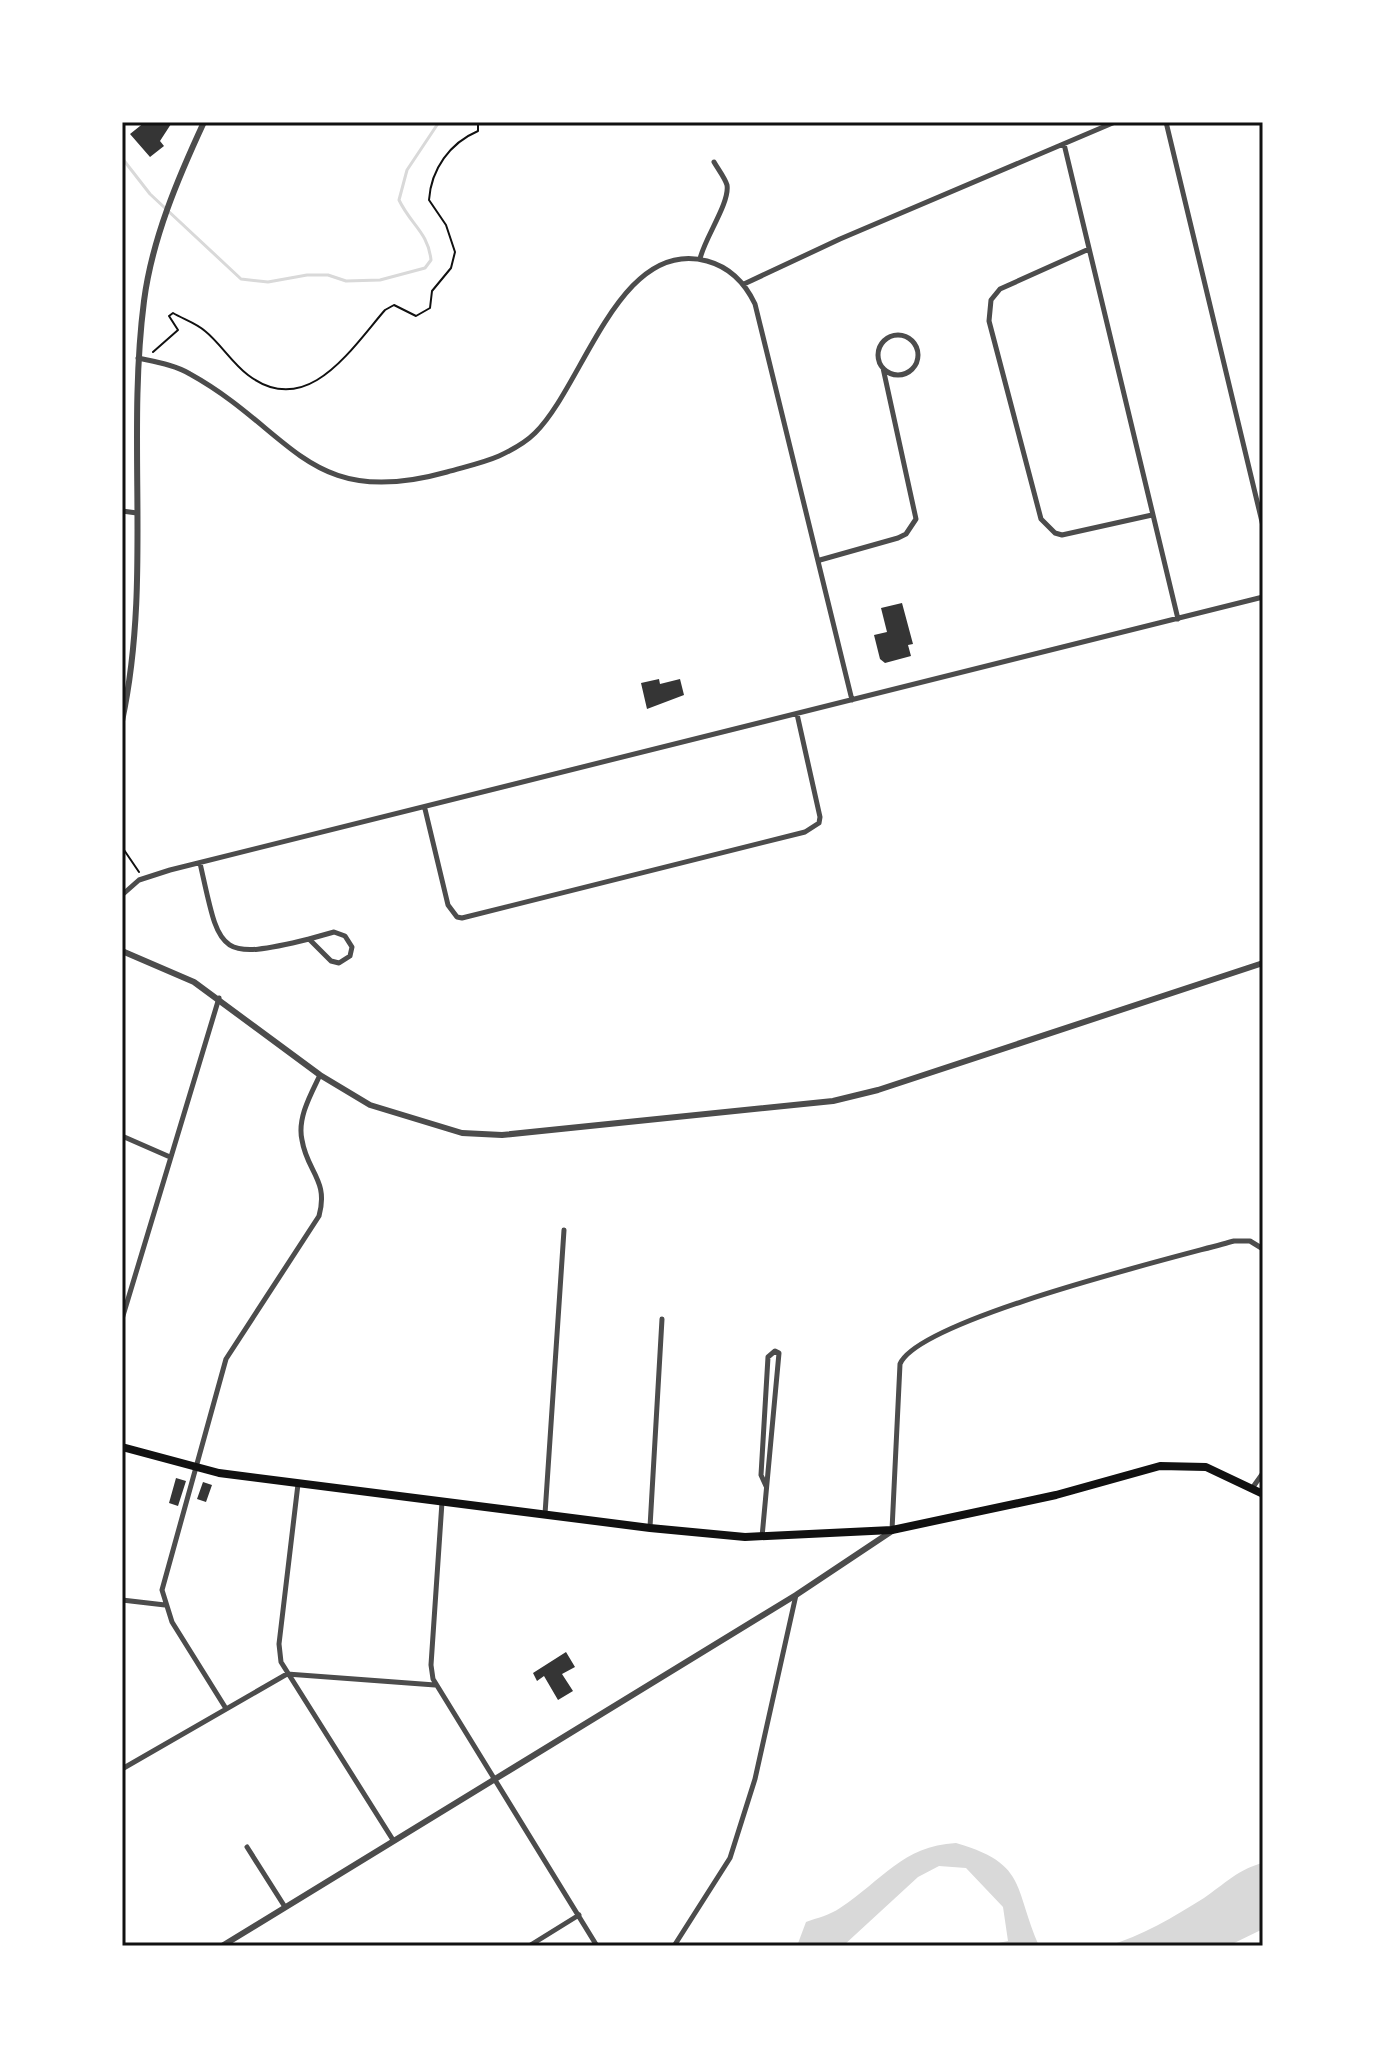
<svg xmlns="http://www.w3.org/2000/svg" width="1385" height="2068" font-family="Overpass,sans-serif">
<style>
.water{fill:#d9d9d9}
.lines{fill:none;stroke-linecap:round;stroke-linejoin:round}
.stream{stroke:#d9d9d9;stroke-width:3}
.building{fill:#353535}
.path{stroke:#111;stroke-width:2}
.minor{stroke:#4c4c4c;stroke-width:5}
.tertiary{stroke:#4c4c4c;stroke-width:6}
.primary{stroke:#111;stroke-width:8}
.neatline{fill:none;stroke:#111;stroke-width:3}
</style>
<rect width="100%" height="100%" fill="#fff"/>
<path class="water" d="M956 1843C1028 1864 1013 1887 1039 1946H984L1008 1941 1003 1907 966 1868 939 1866 918 1877 843 1946H797L806 1922C817 1918 830 1915 840 1908 883 1880 902 1846 956 1843Z
M1263 1863V1929L1228 1946H1108C1141 1936 1174 1917 1204 1898 1223 1885 1240 1868 1263 1863Z"/>
<g class="lines">
<path class="stream" d="M122 158 150 194 241 279 268 282 307 275H328L346 281 380 280 425 268 431 260C428 232 411 225 399 200L407 170 439 122"/>
</g>
<path class="building" d="M145 122H177L176 125 171 124 160 141 164 146 150 157 130 134Z
M902 603 913 644 908 645 911 656 885 663 880 659 874 635 887 632 881 608Z
M659 679 660 684 680 679 684 695 647 709 641 683Z
M176 1478 186 1481 178 1506 169 1503Z
M203 1482 212 1485 206 1502 197 1499Z
M566 1652 575 1667 562 1674 573 1691 558 1700 544 1676 537 1681 533 1673Z"/>
<g class="lines">
<path class="path" d="M153 352 178 330 169 316 173 313C183 319 196 323 205 331 220 343 232 363 248 375 307 420 351 349 385 310L394 305 416 316 430 308 432 291 451 268 455 252 446 225 429 200C431 169 450 143 478 131V122
M122 847 139 872"/>
<path class="minor" d="M1166 122 1263 526
M1064 144 1178 619
M1089 249 1000 289 991 300 989 321 1041 519 1055 533 1062 535 1152 515
M700 259C704 239 730 203 727 185 725 178 718 169 714 162
M744 284 840 239 1115 122
M878 355a20 20 0 1 1 40 0a20 20 0 1 1-40 0Z
M138 358C156 362 175 365 190 374 293 431 308 511 447 472 464 467 483 463 499 456 512 450 525 443 535 433 584 385 619 237 707 261 729 267 745 283 755 304L852 700
M122 511 137 513
M820 560 898 538 906 534 916 519 883 368
M425 809 448 905 457 917 462 918 805 832 819 823 820 817 797 714
M200 863C220 952 216 962 309 939
M122 895 139 880 170 870 1263 597
M334 932 345 936 352 947 350 956 339 963 331 961 309 939Z
M122 1136 170 1157
M122 1319 219 998
M298 1484 279 1644 281 1662 393 1840
M1253 1487 1263 1473
M442 1502 431 1665 433 1679 597 1946
M545 1514 564 1230
M650 1527 662 1319
M892 1530 900 1364C919 1319 1177 1257 1234 1241H1250L1263 1249
M762 1537 779 1353 775 1351 768 1357 761 1475 766 1486
M122 1600 165 1605
M225 1707 172 1622 162 1590 226 1359 319 1216C329 1180 307 1172 302 1140 297 1118 311 1094 320 1075
M122 1769 287 1674 435 1685
M247 1847 285 1907
M529 1946 579 1915
M674 1946 730 1858 755 1779 796 1595"/>
<path class="tertiary" d="M122 721C152 582 126 441 144 301 152 239 178 178 204 122
M122 951 194 982 320 1075 370 1105 462 1133 502 1135 833 1101 878 1090 1263 963
M222 1946 796 1595 892 1531"/>
<path class="primary" d="M122 1447 219 1473 650 1528 745 1537 892 1530 1056 1495 1160 1466 1206 1467 1263 1494"/>
</g>
<rect width="1385" height="2068" fill="none" stroke="#ffffff" stroke-width="248"/>
<rect x="124" y="124" width="1137" height="1820" class="neatline"/>
</svg>
